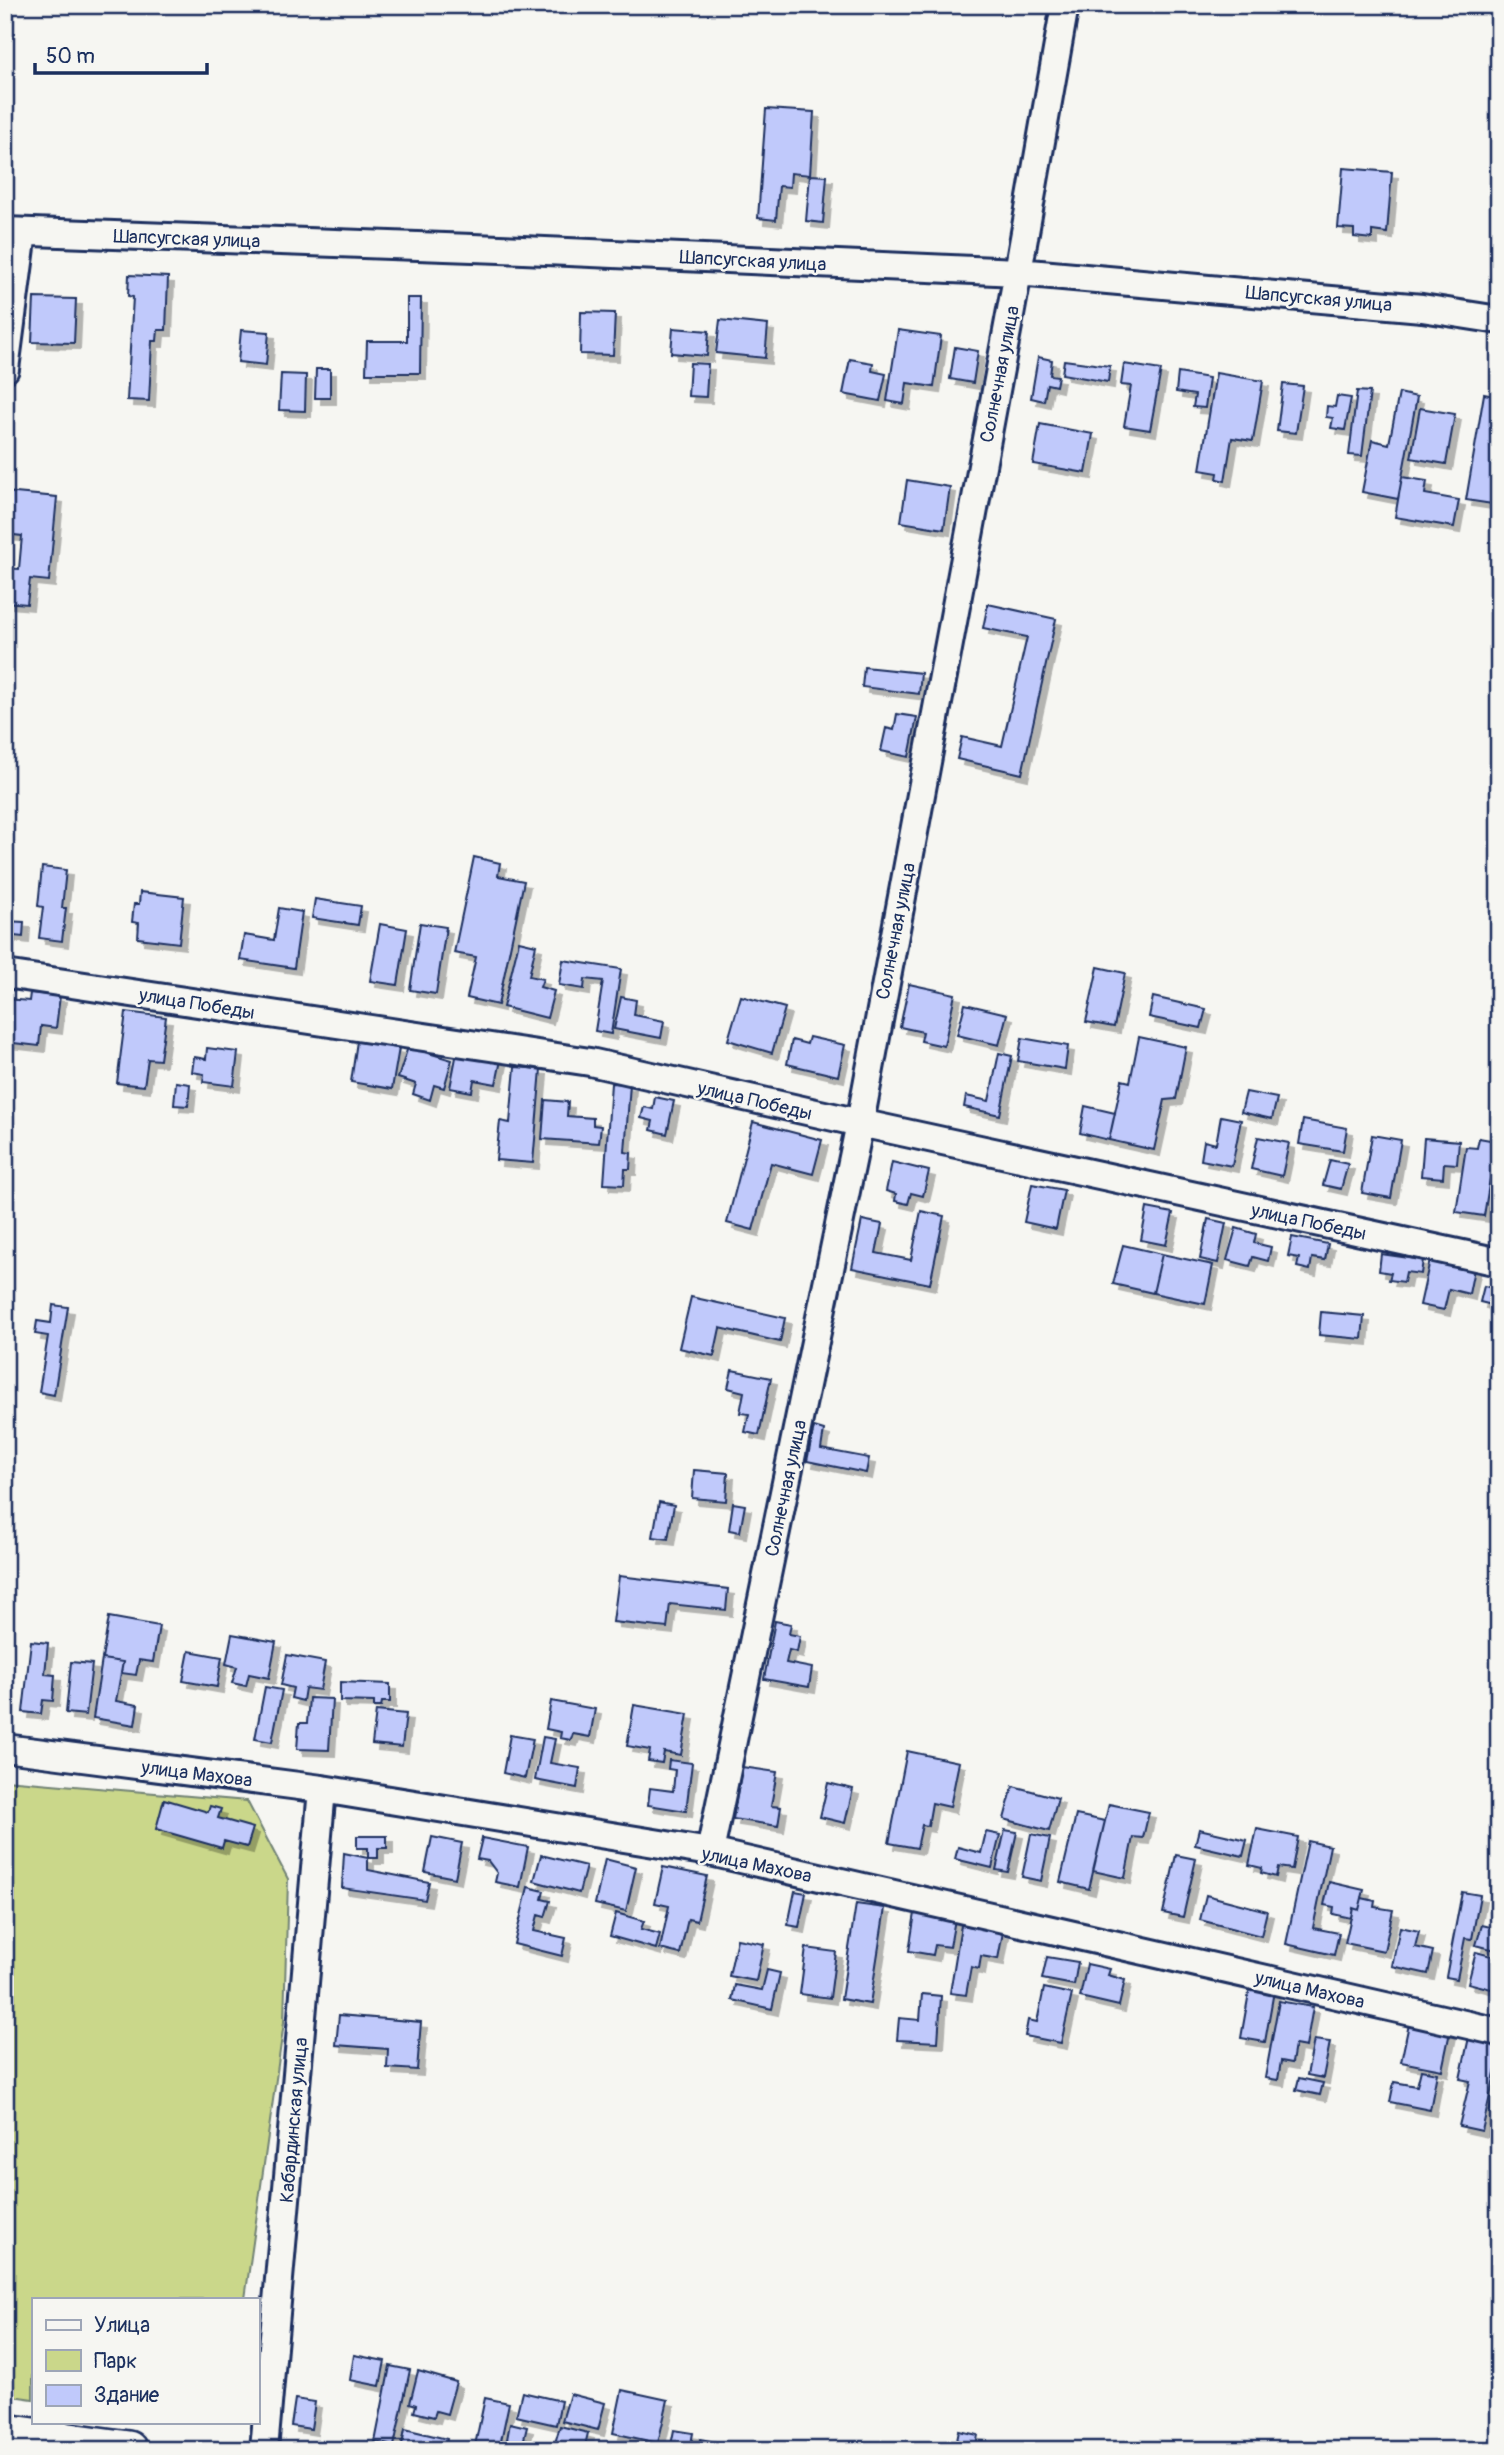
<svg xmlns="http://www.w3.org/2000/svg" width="1504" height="2455" font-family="Pangolin,sans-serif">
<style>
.green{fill:#cad78a;stroke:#728374;stroke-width:2}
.building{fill:#c0c9fb;stroke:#1b2f5e;stroke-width:2;filter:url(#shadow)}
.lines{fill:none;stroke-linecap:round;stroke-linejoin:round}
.street-casing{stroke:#1b2f5e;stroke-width:32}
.secondary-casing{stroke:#1b2f5e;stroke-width:42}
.street{stroke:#f6f6f2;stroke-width:26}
.secondary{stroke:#f6f6f2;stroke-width:37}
.labels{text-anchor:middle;stroke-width:5;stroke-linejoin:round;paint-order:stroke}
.street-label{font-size:19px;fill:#1b2f5e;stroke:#f6f6f2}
</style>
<defs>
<filter id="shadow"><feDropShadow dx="6" dy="6" stdDeviation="0" flood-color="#0004"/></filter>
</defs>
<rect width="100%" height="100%" fill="#f6f6f2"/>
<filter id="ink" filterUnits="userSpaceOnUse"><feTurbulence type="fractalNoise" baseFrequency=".0143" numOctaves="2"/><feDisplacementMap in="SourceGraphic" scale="14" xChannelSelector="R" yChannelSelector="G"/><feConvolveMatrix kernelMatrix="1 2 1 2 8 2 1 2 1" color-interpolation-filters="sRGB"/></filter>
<g filter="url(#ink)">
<path class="green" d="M5 1780 247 1801 288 1879 284 2022 245 2299H33V2399L5 2395Z"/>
<path class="building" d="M766 109 814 112 810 175 791 173 790 187 779 186 776 220 758 218Z
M1343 168 1392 172 1387 233 1372 231V239L1354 237V229L1338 228Z
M810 175 827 176 823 223 806 221Z
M129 275 168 277 166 330H158L157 341H152L149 401 127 400 133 297 128 296Z
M34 298 76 299 74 343 32 342Z
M407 298H421L420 373H366L367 341H407Z
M581 312 615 313 613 355 580 354Z
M720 320 768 325 765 358 716 353Z
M673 328 709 331 707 356 671 353Z
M241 330 269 332 266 365 238 362Z
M898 330 941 336 934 387 907 383 904 404 887 401Z
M955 347 978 351 973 383 950 379Z
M1038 357 1052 360 1050 375 1058 376 1056 386 1047 384 1044 401 1031 398Z
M850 359 873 363 872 371 886 374 880 401 843 394Z
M1064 360 1110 366 1108 382 1062 374Z
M690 363 708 364 706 397 688 396Z
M1124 364 1161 370 1150 430 1124 426 1131 386 1121 385Z
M316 369H330V398H315Z
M1178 373 1209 378 1205 408 1193 407 1195 395 1176 392Z
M1216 373 1263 381 1253 441 1232 438 1225 481 1217 479 1218 473 1200 470Z
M281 374 306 375 305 411 279 410Z
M1283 384 1303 386 1296 433 1277 431Z
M1357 391 1370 392 1362 456 1349 455Z
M1399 393 1417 397 1398 499 1362 492 1372 440 1389 444Z
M1484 394 1499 397V505L1466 500Z
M1337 396 1351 398 1345 430 1331 428 1333 418 1326 417 1327 406 1335 407Z
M1420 408 1455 414 1446 464 1411 458Z
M1040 424 1093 434 1086 473 1033 464Z
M1402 477 1427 481 1425 494 1459 500 1454 527 1395 517Z
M907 480 950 487 944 529 901 522Z
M5 492 57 497 49 581 30 579 27 604 5 602V568L19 569 22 536 5 534Z
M988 604 1056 619 1022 774 957 759 962 737 1002 746 1027 637 983 628Z
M864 667 921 673 919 694 862 687Z
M897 714 917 717 909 757 881 751 886 728 894 730Z
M474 857 500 863 498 876 524 881 498 1005 467 998 476 957 454 953Z
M42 867 66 870 62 908H66L62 941 39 938 43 907 38 906Z
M140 892 184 897 179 943 138 938 139 923 132 922 134 904H139Z
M315 899 361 906 358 925 312 918Z
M279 908 302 912 294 968 240 960 244 935 274 940Z
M5 921 24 922 23 937 5 935Z
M420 923 446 927 436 994 410 990Z
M380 924 407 929 398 985 370 981Z
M519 941 536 945 529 976 543 979 540 987 554 991 547 1018 503 1007Z
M563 960 621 969 611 1034 595 1031 603 981 585 979 584 989 559 985Z
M1098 967 1125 973 1114 1027 1086 1022Z
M909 984 955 994 944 1046 921 1041 923 1032 900 1027Z
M30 993 60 996 56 1028 41 1026 39 1046 5 1042 6 999 29 1001Z
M741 996 785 1008 772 1053 728 1040Z
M621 997 636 1000 634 1015 664 1021 661 1038 614 1029Z
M1153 997 1206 1009 1201 1028 1149 1017Z
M965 1004 1007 1014 999 1045 957 1035Z
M126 1012 166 1017 160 1060 148 1059 144 1086 117 1083Z
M809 1037 845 1045 838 1076 787 1064 792 1040 807 1044Z
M1139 1037 1186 1047 1176 1099 1165 1100 1154 1150 1109 1140 1122 1080 1130 1082Z
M1022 1038 1068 1046 1065 1069 1018 1061Z
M357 1041 399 1048 392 1089 351 1082Z
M408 1047 452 1060 444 1088 434 1085 430 1100 413 1094 416 1084 398 1078Z
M207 1048 238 1052 234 1086 203 1082 204 1074 192 1072 194 1057 206 1059Z
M457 1052 501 1060 496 1084 474 1080 472 1092 450 1088Z
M999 1053 1012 1056 1000 1115 964 1107 966 1096 989 1101Z
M515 1067 541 1069 533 1163 496 1160 500 1121 510 1123Z
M176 1082 190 1084 188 1106 174 1105Z
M611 1083 630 1084 625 1152 631 1153 630 1169H625L624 1185 604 1184Z
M1246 1092 1277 1098 1272 1119 1241 1112Z
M655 1097 674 1101 667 1134 651 1130 653 1121 641 1118 644 1107 653 1109Z
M545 1100 568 1102 567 1116 593 1118V1125L601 1126 599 1143 542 1139Z
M1085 1106 1115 1113 1109 1140 1080 1133Z
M1221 1116 1241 1120 1232 1166 1201 1160 1204 1141 1216 1144Z
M1303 1120 1347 1128 1343 1151 1299 1144Z
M753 1122 822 1140 813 1174 771 1163 753 1230 727 1223Z
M1372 1135 1401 1140 1391 1198 1362 1193Z
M1258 1137 1289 1143 1282 1176 1251 1169Z
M1424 1138 1459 1141 1457 1164 1444 1163 1443 1178 1421 1176Z
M1479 1138 1496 1141 1484 1216 1456 1212 1466 1147 1477 1148Z
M1330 1160 1348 1164 1341 1189 1323 1185Z
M892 1162 929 1171 923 1196 911 1193 908 1204 895 1201 896 1194 886 1191Z
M1032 1184 1064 1190 1056 1229 1024 1222Z
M1147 1208 1173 1213 1166 1245 1141 1240Z
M921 1211 944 1216 930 1284 852 1268 862 1220 882 1224 876 1253 911 1260Z
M1208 1219 1226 1223 1218 1263 1200 1259Z
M1236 1228 1256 1234 1254 1243 1271 1247 1268 1261 1253 1257 1250 1266 1227 1260Z
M1292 1237 1328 1244 1325 1260 1312 1258 1310 1270 1297 1267 1299 1258 1288 1256Z
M1123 1245 1162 1254 1153 1293 1113 1284Z
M1162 1254 1213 1265 1205 1304 1153 1293Z
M1381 1254 1423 1260 1421 1274 1406 1272 1404 1282 1389 1280 1391 1273 1379 1271Z
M1430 1260 1474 1269 1469 1294 1449 1289 1444 1310 1420 1305Z
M1499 1284V1318L1493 1316 1496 1306 1480 1302 1484 1286 1497 1289Z
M691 1297 785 1318 780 1342 720 1328 714 1356 679 1348Z
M53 1305 68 1307 54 1395 39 1392 48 1336 35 1334 37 1321 51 1323Z
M1321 1312 1364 1316 1362 1339 1319 1335Z
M732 1370 771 1378 759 1435 745 1432 749 1414 740 1413 744 1392 728 1388Z
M814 1427 824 1430 821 1449 869 1458 866 1473 807 1461Z
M694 1470 728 1473 726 1501 692 1498Z
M659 1502 674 1505 668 1539 653 1537Z
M733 1503 745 1505 740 1532 729 1530Z
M619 1576 728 1589 726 1610 670 1604 667 1628 613 1622Z
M109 1617 159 1626 153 1662 139 1660 136 1675 121 1673 123 1662 102 1659Z
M775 1621 791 1624 789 1634 800 1636 797 1652 789 1650 786 1663 812 1668 809 1687 764 1679Z
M232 1634 276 1642 269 1678 249 1674 246 1686 232 1683 237 1667 226 1664Z
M31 1641 48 1643 45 1674 55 1675 53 1701 43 1700 41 1714 23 1712Z
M189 1651 222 1657 217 1687 183 1681Z
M287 1655 325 1662 320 1690 305 1688 303 1701 291 1698 293 1688 281 1685Z
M102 1659 123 1662 116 1701 138 1705 135 1725 93 1718Z
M71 1662 92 1664 86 1715 66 1713Z
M340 1682 390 1684V1702H382L381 1707H374V1702L340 1701Z
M265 1687 282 1690 272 1742 255 1739Z
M309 1698 332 1699 329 1750 297 1749 299 1723H307Z
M551 1701 595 1709 590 1737 573 1734 571 1740 560 1738 561 1732 546 1729Z
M634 1705 688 1714 681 1755 664 1752 662 1763 648 1761 650 1750 627 1746Z
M376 1711 406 1714 402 1747 372 1744Z
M510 1735 533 1739 525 1778 503 1773Z
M543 1737 555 1739 550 1763 580 1768 577 1788 535 1780Z
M907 1751 959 1762 950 1807 932 1803 928 1826 922 1825 917 1848 889 1843Z
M669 1760 692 1763 686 1811 648 1805 650 1788 673 1791 675 1770 668 1769Z
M742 1767 777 1772 771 1806 781 1807 778 1826 733 1819Z
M828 1783 853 1789 845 1823 820 1817Z
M1013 1786 1058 1798 1049 1831 1004 1819Z
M164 1799 208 1812 210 1806 221 1809 218 1818 253 1828 247 1847 224 1841 222 1848 156 1829Z
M1109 1804 1149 1812 1143 1838 1133 1837 1125 1878 1093 1871Z
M1076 1815 1105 1821 1089 1889 1060 1882Z
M1199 1829 1247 1840 1243 1856 1195 1845Z
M1257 1829 1298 1837 1292 1869 1278 1867 1276 1877 1261 1873 1262 1868 1249 1865Z
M1005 1830 1017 1832 1008 1872 996 1870Z
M986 1832 1000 1835 992 1868 955 1859 958 1847 981 1853Z
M1031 1834 1050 1838 1041 1881 1022 1877Z
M357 1836H387V1848H378V1858H368V1848H357Z
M432 1837 462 1843 455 1878 425 1872Z
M482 1838 528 1847 520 1887 495 1882 497 1873 488 1861 477 1859Z
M1308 1841 1330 1846 1313 1928 1339 1933 1334 1955 1286 1944Z
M344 1853 368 1858V1870L429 1882 425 1900 342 1888Z
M541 1855 586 1866 579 1893 534 1881Z
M1176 1855 1196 1859 1183 1917 1163 1913Z
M605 1859 636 1867 626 1911 595 1904Z
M663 1867 707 1876 697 1921 688 1919 680 1954 660 1949 669 1906 655 1903Z
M1329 1882 1364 1890 1359 1910 1353 1908 1351 1918 1333 1914 1334 1907 1324 1905Z
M528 1887 544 1891 542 1899 550 1901 545 1917 538 1915 534 1931 566 1938 562 1956 514 1944Z
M795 1891 806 1893 799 1927 788 1925Z
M1462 1892 1480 1895 1472 1939 1465 1938 1457 1979 1446 1977Z
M1206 1895 1267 1911 1261 1936 1200 1920Z
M1362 1898 1375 1901 1374 1907 1393 1910 1384 1951 1345 1943 1353 1908 1359 1910Z
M856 1904 885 1908 870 2004 841 1999Z
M616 1913 644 1921 641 1929 660 1934 656 1949 610 1936Z
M915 1913 955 1919 950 1947 935 1945 933 1955 909 1951Z
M961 1925 1003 1932 998 1959 981 1956 979 1969 971 1967 966 1995 950 1993Z
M1482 1925 1499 1929V1951L1476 1945Z
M1400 1927 1419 1931 1415 1947 1433 1951 1428 1974 1392 1966Z
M737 1939 764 1944 756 1981 729 1976Z
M806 1948 836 1952 830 1998 800 1994Z
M1476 1952 1499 1958V1991L1468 1983Z
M1047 1957 1078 1962 1074 1985 1042 1979Z
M1087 1964 1110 1969 1108 1975 1125 1980 1119 2006 1080 1997Z
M767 1970 780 1973 772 2009 732 2000 735 1985 762 1990Z
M1250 1987 1274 1991 1265 2042 1241 2038Z
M1044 1988 1072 1994 1061 2043 1025 2036 1028 2020 1037 2022Z
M922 1994 941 1996 938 2042 897 2040 899 2018 920 2020Z
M1279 2001 1313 2007 1306 2047 1295 2045 1292 2063 1281 2061 1278 2080 1265 2078Z
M339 2015 421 2022 417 2070 387 2068 388 2049 336 2045Z
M1409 2024 1450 2032 1442 2070 1401 2062Z
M1469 2037 1499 2044V2056L1482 2131 1459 2126 1470 2081 1460 2079Z
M1314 2040 1330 2042 1323 2078 1307 2075Z
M1421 2070 1437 2073 1430 2110 1390 2102 1394 2082 1417 2086Z
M1499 2076V2115L1489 2113Z
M1299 2078 1323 2083 1320 2095 1296 2090Z
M354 2355 385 2361 380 2386 350 2380Z
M390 2366 410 2370 394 2446 375 2442Z
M418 2371 456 2382 447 2414 436 2411 434 2417 414 2412 416 2405 410 2403Z
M622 2390 668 2400 658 2443 613 2433Z
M522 2392 561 2401 556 2425 516 2416Z
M570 2394 605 2403 598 2430 562 2421Z
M485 2398 509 2403 499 2450H474Z
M295 2399 315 2402 311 2429 291 2426Z
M510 2423 527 2427 524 2439 536 2442 535 2450H505Z
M560 2426 588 2433 584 2450H553Z
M405 2429 447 2439 445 2450H401Z
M674 2430 693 2433 690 2450H670Z
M959 2431 978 2435 975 2450H955Z
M700 2439 738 2446 737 2450H698Z"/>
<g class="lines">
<defs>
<path id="street" d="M5 231 500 249 1018 272 1422 308 1499 320
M5 369 23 232
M5 974 590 1062 860 1123 1499 1262
M5 1748 322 1789 710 1852 1499 2032
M710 1852 860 1123 1018 272 1065 5
M264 2450 322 1789"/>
<path id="secondary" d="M5 2433 128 2450"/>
</defs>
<use href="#street" class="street-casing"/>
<use href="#secondary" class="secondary-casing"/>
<use href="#street" class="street"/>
<use href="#secondary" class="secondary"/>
</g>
</g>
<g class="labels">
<g class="street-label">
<text transform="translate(187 238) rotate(2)" y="7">Шапсугская улица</text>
<text transform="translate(753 260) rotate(3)" y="7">Шапсугская улица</text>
<text transform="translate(1319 298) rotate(5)" y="7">Шапсугская улица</text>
<text transform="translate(999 374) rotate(-79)" y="7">Солнечная улица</text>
<text transform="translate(895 931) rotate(-79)" y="7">Солнечная улица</text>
<text transform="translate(197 1003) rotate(9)" y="7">улица Победы</text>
<text transform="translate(755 1100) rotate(13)" y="7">улица Победы</text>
<text transform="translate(1309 1221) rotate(12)" y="7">улица Победы</text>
<text transform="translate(785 1488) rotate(-78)" y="7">Солнечная улица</text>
<text transform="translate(197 1773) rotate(7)" y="7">улица Махова</text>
<text transform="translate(757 1864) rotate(12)" y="7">улица Махова</text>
<text transform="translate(1310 1989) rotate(13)" y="7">улица Махова</text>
<text transform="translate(293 2120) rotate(-85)" y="7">Кабардинская улица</text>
</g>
</g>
<rect width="1504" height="2455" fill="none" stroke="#f6f6f2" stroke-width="28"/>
<rect x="14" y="14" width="1476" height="2427" fill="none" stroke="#1b2f5e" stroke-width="2.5" filter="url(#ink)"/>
<rect x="32" y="2298" width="228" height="126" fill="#f6f6f2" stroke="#9ea6b7" stroke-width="2"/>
<rect x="46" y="2320" width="35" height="10" fill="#f6f6f2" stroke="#9ea6b7" stroke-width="2"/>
<text x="94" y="2332" font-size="21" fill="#1b2f5e">Улица</text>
<rect x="46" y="2350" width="35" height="21" fill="#cad78a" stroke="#9ea6b7" stroke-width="2"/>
<text x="94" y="2368" font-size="21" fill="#1b2f5e">Парк</text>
<rect x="46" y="2385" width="35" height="21" fill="#c0c9fb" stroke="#9ea6b7" stroke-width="2"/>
<text x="94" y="2402" font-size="21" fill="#1b2f5e">Здание</text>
<path d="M35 63v10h172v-10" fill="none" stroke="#1b2f5e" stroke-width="3.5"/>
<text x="46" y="63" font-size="21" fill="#1b2f5e" stroke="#f6f6f2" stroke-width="5" paint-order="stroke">50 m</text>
</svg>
